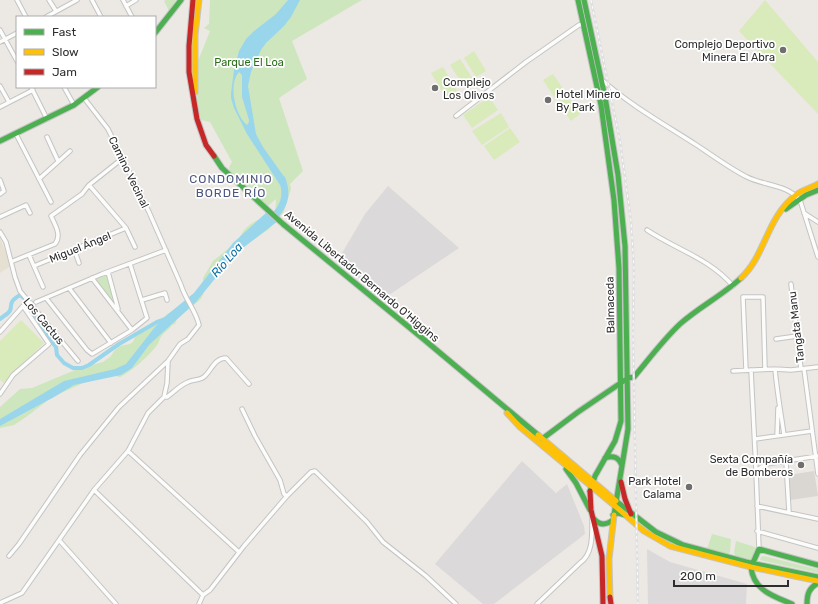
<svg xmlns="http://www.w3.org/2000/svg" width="818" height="604" font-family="Rubik,sans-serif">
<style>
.industrial{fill:#dcd9db}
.education{fill:#e6e0d3}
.green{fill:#cee6be}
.pitch{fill:#d9eabb}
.plaza{fill:#dad6d2}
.water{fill:#99d6ec;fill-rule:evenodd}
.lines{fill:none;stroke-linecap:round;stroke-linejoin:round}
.canal{stroke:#99d6ec;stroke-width:4}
.river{stroke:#99d6ec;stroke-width:7}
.street-casing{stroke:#c5c4c5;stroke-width:5.5}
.fast-casing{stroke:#c5c4c5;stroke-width:7}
.slow-casing{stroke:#c5c4c5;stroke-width:7}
.jam-casing{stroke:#c5c4c5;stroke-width:7}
.street{stroke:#fcfcfb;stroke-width:3.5}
.fast{stroke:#4caf50;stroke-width:5}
.slow{stroke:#ffc107;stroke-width:5}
.jam{stroke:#c62828;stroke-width:5}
.rail-casing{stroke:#dfdfe1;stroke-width:2.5}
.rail{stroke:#fff;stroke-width:1;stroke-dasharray:3;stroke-linecap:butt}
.poi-dot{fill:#706f6e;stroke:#fff;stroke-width:1.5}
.labels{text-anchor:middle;stroke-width:3.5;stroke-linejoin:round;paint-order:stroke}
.poi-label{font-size:11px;fill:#2e2e2e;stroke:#fff;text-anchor:end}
.park-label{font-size:11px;fill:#2c6e1b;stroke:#fff}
.street-label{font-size:11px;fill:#2e2e2e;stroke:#fff}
.neighbourhood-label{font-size:12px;letter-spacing:1px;fill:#4d5680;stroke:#fff}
.water-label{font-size:12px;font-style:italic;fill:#0d6fa3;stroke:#fff}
</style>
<rect width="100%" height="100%" fill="#ece8e4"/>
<path class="industrial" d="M388 186 459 248 383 299 338 260 365 214Z
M522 461 556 493 567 484 584 526 585 534 494 604H483L435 564Z
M647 549 670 562 747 584 746 604H648Z"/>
<path class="education" d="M0 238 11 266 0 273Z"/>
<path class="green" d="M166 0H176L169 11 164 1Z
M210 0H362L292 41 307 79 279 98 303 171 290 184 291 189 283 214 279 217 269 229 256 238 241 245 218 272 210 285 205 290 201 299 177 319 175 324 172 325C169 330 164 332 161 337 159 339 159 343 157 345 150 355 131 372 120 377L111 375 90 380 61 393 47 401 26 417 14 425 0 428V407L20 389 32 388 80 368 103 362 110 357 115 350 120 346 130 344 133 342 135 337 142 332 189 299 203 282V278L213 261 233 245 234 242 239 240C241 231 249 224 258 220 274 223 276 212 276 199L268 206H265L230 174 229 167 232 162 210 122 201 120 197 104 198 61 210 31 204 28 209 24Z
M107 275 114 303 95 280Z
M712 534 731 539 730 552 727 555 707 549Z
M736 541 755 547 754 557 750 561 736 557 734 553Z
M764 556 812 568 818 569V573L760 560 761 557Z"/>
<path class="pitch" d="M765 0 818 62V114L739 31Z
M474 51 486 71 476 77 464 58Z
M460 59 473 79 463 85 450 65Z
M443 67 457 91 446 98 431 73Z
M553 74 566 93 556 100 543 80Z
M567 96 580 114 571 121 558 102Z
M489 97 498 110 472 128 463 115Z
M501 113 509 127 482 145 472 131Z
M510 128 520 142 494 160 484 146Z
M21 320 44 343 4 383 0 380V341Z"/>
<path class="plaza" d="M814 471 818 496 790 500 789 475Z"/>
<path class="water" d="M288 0H300L291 17 284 26 266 43 261 50 251 72 248 86 256 134 263 147 285 178 287 184 284 187 280 185 247 134 234 108 231 98V93L234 70 239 51 246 39 254 31 276 14ZM239 72 242 75V97L249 120V122L247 125C235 116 228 84 239 72Z
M267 212 278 221 235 254 196 302 149 345 132 368 121 375 74 385 54 397 0 426V419L64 381 115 369 126 364 155 327 167 315 194 293 233 243Z"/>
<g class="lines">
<path class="canal" d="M29 305 39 326 56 347 57 355 64 363 73 368H82L89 365 119 344 157 322 166 319
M0 319C2 317 6 315 8 313 15 307 5 304 20 295L25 299"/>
<path class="river" d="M270 221C283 208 289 197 282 179"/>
<defs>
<path id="street" d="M17 0 26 17
M49 0 56 11
M92 0 101 17
M123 0 132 17
M126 6 136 0
M46 17 77 0
M0 30 17 61
M0 42 17 33
M602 80C630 105 664 124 695 144 712 155 729 168 747 177 765 186 786 184 800 200L818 257
M0 86 9 102
M31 87 47 119
M64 87 74 105
M0 107 33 90
M456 116 526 62 579 25 583 24
M16 134 51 202
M47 137 58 161
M39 179 70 151
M0 180 4 191 0 194
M89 185 126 228 135 247
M804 213 818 222
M0 217 26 205 30 213
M647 230C675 249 709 258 733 286
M0 232 6 242 15 277 20 291 78 361
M74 249 79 263
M29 255 43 287
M13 261 55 244C62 235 55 225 51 216L82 194 89 185 123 158
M34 266 126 228
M108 272 118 309
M92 278 132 330
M791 284 801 369
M69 288 111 343
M46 298 87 350 92 354 132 330 147 318 130 264
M142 300 165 293 167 300
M36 302 102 274 166 250
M0 332 23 306 31 303
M776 339 797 336
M775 369C777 392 781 413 784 435
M804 369 818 474
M746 370 743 297H763L765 369
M751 370 756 471
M733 371 775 369 791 370 818 367
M0 394 13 375 49 344 23 306
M164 397H167C174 392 180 385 188 382 194 379 200 381 205 376 212 369 215 358 226 358L249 384
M777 436 778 408
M755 439 812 431
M128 451 239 552
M786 461 789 512
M94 490 203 595
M287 496 311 472 315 471 367 522 383 542 426 576 456 604
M757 506 818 519
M757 531 818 548
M59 540 116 604
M759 549 756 471 766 464 818 456
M9 556 19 544 80 455 119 407 168 361 180 344 188 339 199 325C196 311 185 299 181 285L149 212 108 129 84 98
M0 603 22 593 94 490 128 451 148 413 164 397 167 383 168 362
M199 604 203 595 210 590 244 546 287 496 284 494 280 480 255 436 242 409
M537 604 580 563C593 554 592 536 592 520"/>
<path id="fast" d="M578 0 601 105 614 200 619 268 621 421 615 441 595 476 590 491
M584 0 605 97 618 175 625 246 628 429 614 515
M155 33 181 0
M0 141 74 105 98 87
M214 156 222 168 283 224 421 337 538 435
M786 209 806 195 818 190
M542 439 578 412 628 378 634 377C649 359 663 340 680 324 699 307 723 295 741 278
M605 458C613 455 619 457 622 466
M566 469 576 483 590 510
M616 501 656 532 683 545 746 562 818 577
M613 515 618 513 625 515
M594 519C600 526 606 525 613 520
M752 565 759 549 818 565
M751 567C753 590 773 596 792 604
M807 604C807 594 809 588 818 583"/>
<path id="slow" d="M195 92V35L199 0
M741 278C766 255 766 218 796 195 802 190 811 188 818 184
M507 413 520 427 615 506
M538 435 616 501
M615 506 644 531 670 546 751 567 818 581
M610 600 609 559 614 515"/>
<path id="jam" d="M193 0 189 46V72L197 119 206 145 214 156
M621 482 625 499 631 514
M590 491 591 510 602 556 603 604
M610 597 611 604"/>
</defs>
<use href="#street" class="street-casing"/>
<use href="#fast" class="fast-casing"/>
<use href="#slow" class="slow-casing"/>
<use href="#jam" class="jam-casing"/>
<use href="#street" class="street"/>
<use href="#fast" class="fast"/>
<use href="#slow" class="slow"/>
<use href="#jam" class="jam"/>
<defs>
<path id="rail" d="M591 0 620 141 631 221 634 268 633 337 638 604"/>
</defs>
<use href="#rail" class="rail-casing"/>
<use href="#rail" class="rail"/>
</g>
<g class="poi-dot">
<circle cx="783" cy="50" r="4"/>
<circle cx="435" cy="88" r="4"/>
<circle cx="548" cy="100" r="4"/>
<circle cx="801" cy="465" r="4"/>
<circle cx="689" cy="487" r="4"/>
</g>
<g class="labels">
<g class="poi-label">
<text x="775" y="48">Complejo Deportivo<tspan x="775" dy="13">Minera El Abra</tspan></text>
<text x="443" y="86" text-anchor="start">Complejo<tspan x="443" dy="13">Los Olivos</tspan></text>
<text x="556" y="98" text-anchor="start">Hotel Minero<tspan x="556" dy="13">By Park</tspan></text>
<text x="793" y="463">Sexta Compañía<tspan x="793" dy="13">de Bomberos</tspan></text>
<text x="681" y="485">Park Hotel<tspan x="681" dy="13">Calama</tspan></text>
</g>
<g class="park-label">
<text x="249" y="66">Parque El Loa</text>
</g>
<g class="street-label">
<text transform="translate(129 172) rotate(64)" y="4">Camino Vecinal</text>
<text transform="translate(80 247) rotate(-22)" y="4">Miguel Ángel</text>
<text transform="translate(362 276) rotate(40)" y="4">Avenida Libertador Bernardo O'Higgins</text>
<text transform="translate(610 305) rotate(-91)" y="4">Balmaceda</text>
<text transform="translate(44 321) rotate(50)" y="4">Los Cactus</text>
<text transform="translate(796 327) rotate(-97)" y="4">Tangata Manu</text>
</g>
<g class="neighbourhood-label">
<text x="231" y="183">CONDOMINIO<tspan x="231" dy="14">BORDE RÍO</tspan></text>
</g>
<g class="water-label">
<text transform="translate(227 260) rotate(-49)" y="4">Río Loa</text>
</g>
</g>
<rect x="16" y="16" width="140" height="72" fill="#ffffff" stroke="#ababab"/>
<rect x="24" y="29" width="20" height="6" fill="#4caf50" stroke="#ababab"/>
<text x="52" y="36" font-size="12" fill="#2e2e2e">Fast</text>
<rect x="24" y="49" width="20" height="6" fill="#ffc107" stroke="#ababab"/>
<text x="52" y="56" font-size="12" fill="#2e2e2e">Slow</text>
<rect x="24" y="69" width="20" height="6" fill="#c62828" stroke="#ababab"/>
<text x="52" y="76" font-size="12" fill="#2e2e2e">Jam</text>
<path d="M674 580v6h114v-6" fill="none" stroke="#2e2e2e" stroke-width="2"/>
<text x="680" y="580" font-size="12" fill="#2e2e2e" stroke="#ffffff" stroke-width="3" paint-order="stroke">200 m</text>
</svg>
